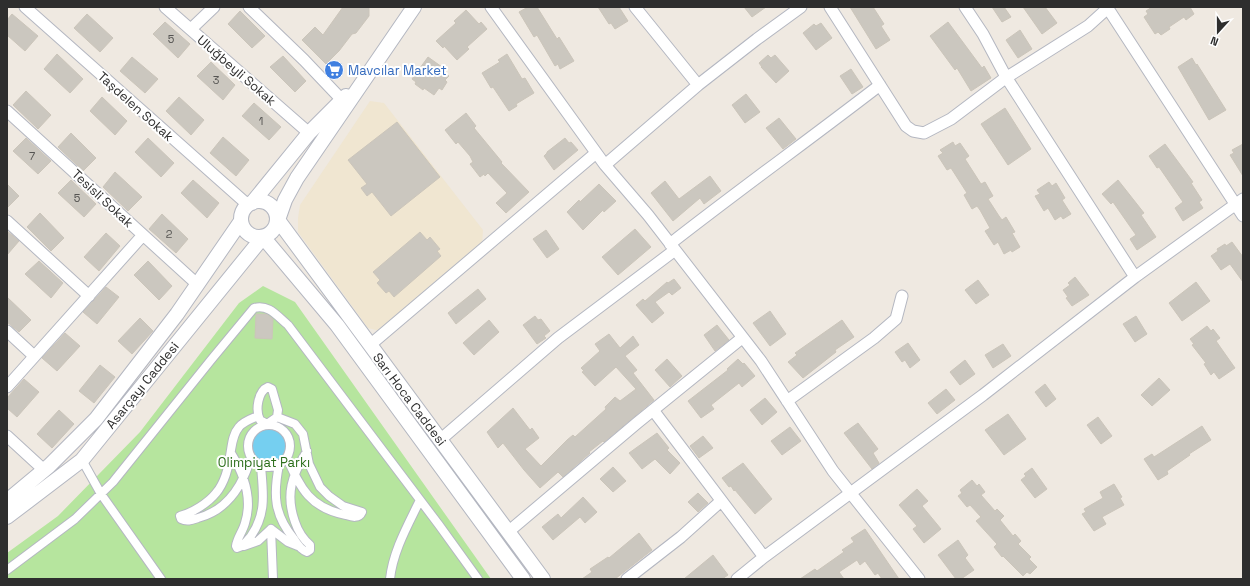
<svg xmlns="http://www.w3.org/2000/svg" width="1250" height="586" font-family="'Space Grotesk',sans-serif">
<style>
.education{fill:#f0e6d1}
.green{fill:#b6e59e}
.water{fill:#75cff0}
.building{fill:#cbc7bf;stroke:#cbc5ba}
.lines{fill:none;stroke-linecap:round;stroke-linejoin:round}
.pedestrian-casing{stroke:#b4b7c1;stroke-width:10}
.minor-casing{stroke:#b4b7c1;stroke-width:13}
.tertiary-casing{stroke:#b4b7c1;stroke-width:16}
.pedestrian{stroke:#fff;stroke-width:8}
.minor{stroke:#fff;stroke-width:11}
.tertiary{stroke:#fff;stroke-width:14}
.labels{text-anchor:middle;stroke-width:4;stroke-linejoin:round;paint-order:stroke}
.number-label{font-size:11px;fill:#555452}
.street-label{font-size:13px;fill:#2e2e2e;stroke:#fff}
.shop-label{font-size:13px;fill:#366cbe;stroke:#fff;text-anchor:start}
.park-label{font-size:13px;fill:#2c6e1b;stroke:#fff}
</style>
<rect width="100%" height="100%" fill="#efe9e1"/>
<path class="education" d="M370 101 384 103 483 230 482 245 380 331 368 328 298 232V218L300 205Z"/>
<path class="green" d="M263 286 295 302 491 579H7V553L58 516 140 432 239 303Z"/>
<path class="water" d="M252 445a17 17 0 1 1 34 0a17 17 0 1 1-34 0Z"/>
<path class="building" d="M343 7H369V16L356 33 352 34 339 51 326 64 302 40 315 27 323 35Z
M528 7H537L557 39 559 37 574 61 560 69 558 64 555 66 537 35 534 37 519 12Z
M598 7H619L628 21 615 29 611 23 609 24Z
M744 7H766L752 17Z
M850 7H873L884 24 881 26 890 40 876 49Z
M992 7H1004L1011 17 1002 22Z
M1023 7H1045L1057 23 1042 34Z
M1152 7H1190L1194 14 1186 20 1184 17 1169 27 1170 29 1161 35 1158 32 1155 34 1144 17 1148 14 1146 11Z
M466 10 479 24 481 22 487 29 467 47 469 49 457 60 444 46 443 48 436 41 456 23 454 21Z
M240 11 265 36 252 48 228 24Z
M12 14 38 36 25 51 7 35V20Z
M87 14 113 38 100 52 74 28Z
M165 22 190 44 178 58 153 34Z
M948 22 982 68 984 66 991 78 971 91 957 68 955 70 930 36Z
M821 23 832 38 816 50 803 33 814 24 816 26Z
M1020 30 1032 49 1018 58 1006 40Z
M57 54 83 79 70 93 44 69Z
M507 54 522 79 525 78 534 93 516 104 517 106 509 111 493 87 491 88 482 73 500 62 498 60Z
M768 55 771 58 775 55 789 71 776 83 761 67H762L759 63Z
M283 56 306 81 295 92 270 67Z
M132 57 158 79 145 93 120 71Z
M428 57 442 67 440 69 449 76 445 80 447 82 442 90 439 88 434 95 424 88 423 90 415 84 416 82 412 79Z
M1192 58 1196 65 1197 64 1226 110 1209 120 1178 67Z
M211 62 235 85 223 100 197 76Z
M851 69 863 87 852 94 840 76Z
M26 91 51 115 38 129 13 105Z
M746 94 760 112 745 123 732 105Z
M102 97 127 121 115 135 90 111Z
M179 97 204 120 191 135 166 111Z
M254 103 281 127 269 140 242 116Z
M1005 108 1031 149 1008 165 981 124Z
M466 113 476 126 474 128 502 162 501 163 529 192 506 213 496 203 507 193 488 173 485 176 484 174 480 177 470 164 473 162 470 156 458 142 456 144 445 130Z
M779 118 796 139 783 149 766 128Z
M397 122 440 177 391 216 372 192 367 196 361 188 367 184 348 160Z
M71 133 96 158 83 171 58 147Z
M223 137 249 160 236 176 210 153Z
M26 138 51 161 38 174 13 151Z
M148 138 174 163 161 177 135 152Z
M565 138 569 143 571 142 578 150 554 170 544 156 547 153V152Z
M953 142 955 146 960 143 969 156 965 159 981 184 985 182 993 196 988 199 999 216 1002 220 1006 217 1015 232 1012 233 1020 247 1012 252 1011 250 1004 254 998 242 994 245 985 231 990 228 980 210 977 206 972 209 964 195 967 193 951 168 947 170 938 156 943 153 940 150Z
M1165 144 1193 182 1191 183 1202 200 1199 202 1203 208 1183 221 1175 208 1183 202 1159 167 1157 168 1149 156Z
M1243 144V176L1230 155 1234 153 1232 150Z
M115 172 142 197 128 211 103 187Z
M710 176 721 191 704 204 700 198 673 221 651 193 665 181 679 199Z
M71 180 96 204 84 217 58 193Z
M193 180 219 203 207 218 181 193Z
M1118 180 1144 213 1141 215 1156 237 1137 250 1130 239 1136 235 1113 202 1111 204 1102 194Z
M1049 182 1052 186 1056 183 1065 198 1062 200 1071 214 1063 219 1061 216 1055 220 1048 208 1044 211 1035 196 1040 194 1037 190Z
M7 184 19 196 7 208Z
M599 184 616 201 604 212 603 210 583 230 567 212 579 200 580 202Z
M40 213 64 238 51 251 27 227Z
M162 214 188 239 176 253 149 229Z
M635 229 651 247 618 275 602 257Z
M546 230 559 249 547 258 533 239Z
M7 231 19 241 7 255Z
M420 232 427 240 430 237 440 249 437 251 441 256 394 297 389 291 386 293 377 283 380 280 373 272Z
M106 233 120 246 99 271 84 257Z
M1232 242 1243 257V282L1230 264 1221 270 1211 256 1218 251 1217 249 1225 244 1226 246Z
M39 261 63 283 51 298 25 274Z
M148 261 172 286 159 300 134 275Z
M1075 277 1089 295 1072 306 1066 298 1068 297 1063 290 1070 285 1068 283Z
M674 279 681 288 672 295 669 292 655 302 664 313 652 323 636 305 643 299 645 301 667 282 668 283Z
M978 280 989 295 976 304 965 290Z
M1196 282 1210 301 1182 321 1169 303Z
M106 287 119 297 97 324 83 312Z
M478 289 486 299 456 324 448 313Z
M7 297 31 320 19 332 7 322Z
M770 311 786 334 770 346 753 323Z
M256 314H267L273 319 272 339 255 338Z
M535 316 538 320 541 319 550 331 544 336 546 338 537 344 523 325Z
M1136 316 1147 334 1135 342 1123 324Z
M140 318 153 331 132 354 118 341Z
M489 320 499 332 474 355 463 343Z
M842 320 854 337 835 350 836 352 803 378 788 362 797 355 795 353Z
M717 325 729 340 715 351 704 335Z
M1207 326 1211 331 1213 329 1220 338 1216 341 1235 368 1219 379 1214 372 1211 375 1204 364 1206 363 1192 345 1194 344 1190 339Z
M65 333 80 346 57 371 42 358Z
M609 334 620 348 633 336 639 345 625 356 637 370 633 373 654 400 604 442 603 441 589 452 590 453 563 477 558 472 540 488 524 470 503 443 498 448 487 432 513 408 530 430 532 428 539 438 525 449 541 466 567 440 573 435 575 437 606 409 605 407 615 397 620 401 636 389 616 367 595 386 582 372 584 371 581 368 600 351 595 344Z
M908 343 920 360 910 368 905 360 902 362 895 352Z
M1003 344 1011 356 993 368 985 355Z
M667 359 682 376 670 387 655 370Z
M738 359 743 364 744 363 755 376 742 387 739 383 711 405 714 409 701 418 688 401 728 370 727 369Z
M965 360 975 374 960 385 950 372Z
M100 365 115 377 94 403 79 391Z
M1159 378 1170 390 1152 406 1141 395Z
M24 379 39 392 17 417 7 408V398Z
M1045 384 1056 399 1046 407 1035 392Z
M946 389 955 400 937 414 928 403Z
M765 398 777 412 762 425 750 410Z
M59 410 74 424 52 448 37 434Z
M1008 414 1026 439 1004 455 985 430Z
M1098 417 1112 436 1101 444 1087 425Z
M858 423 878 449 873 453 879 463 872 469 844 433Z
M1202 426 1211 440 1189 454 1190 455 1167 471 1168 474 1158 480 1144 459 1152 454 1154 457Z
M790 427 801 441 782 455 771 441Z
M657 433 669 448 667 450 680 463 670 474 655 459 642 469 629 453Z
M703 436 713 448 699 458 690 446Z
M743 463 772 499 755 514 735 490 734 491 731 486 729 487 722 478Z
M613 467 626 481 613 492 600 479Z
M1032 468 1047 489 1035 498 1021 480 1026 476 1024 474Z
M972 480 977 486 979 484 985 492 981 495 995 511 997 509 1004 516 1000 520 1013 536 1015 534 1021 541 1018 544 1031 557 1029 559 1037 567 1030 574 1027 572 1023 576 1003 556 1002 557 994 547 997 544 976 521 981 517 970 505 967 507 958 496 962 493 960 490Z
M1114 484 1122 497 1120 498 1124 505 1102 517 1106 524 1094 531 1082 514 1086 512 1084 509 1103 498 1100 492Z
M917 489 928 501 922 506 941 529 924 543 913 529 917 526 899 505Z
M698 493 708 503 698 512 688 502Z
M583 497 597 512 585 523 580 517 553 540 542 527 558 514 561 518Z
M865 529 899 579H882L878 573 875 575 865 561 860 565 857 560 839 572 844 579H800L815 569 817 571 844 552 842 550 854 542 851 538Z
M639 533 652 550 615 579H582L592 572 590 569 608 557 609 558Z
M958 540 968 555 965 558 974 570 961 579H956L938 555Z
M713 555 728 575 722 579H684Z"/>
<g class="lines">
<defs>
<path id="pedestrian" d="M268 387 272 389 278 410 277 417 267 424 260 420C255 410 258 391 268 387Z
M277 417 295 424 303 434 309 464 320 487 329 496 343 506 362 512C359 519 352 517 346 515 310 508 301 489 287 458
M248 446a21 21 0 1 1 42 0a21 21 0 1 1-42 0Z
M231 453C244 474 253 498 245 523 243 531 237 538 236 546L237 548C244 546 247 541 251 536 267 513 263 492 261 466
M251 457C243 485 228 510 198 518 192 520 187 522 181 519L180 516C192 513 208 503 216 493 224 484 229 467 230 456 232 446 232 435 239 427 244 421 251 419 258 416
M82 460 101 494 161 579
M279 465C273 495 274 515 294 539 297 544 301 550 307 552L310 550V545C302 538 298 531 295 522 285 494 292 475 307 451
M271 529 273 579
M244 546 258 541 271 529 288 542 298 546
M7 570 75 519 113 482 211 360 254 308C269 304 277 316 288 325L439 525 478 579
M390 579C393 551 408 525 420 500"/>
<path id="minor" d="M25 7 248 205
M165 7 309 133
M249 7 304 60 342 100
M491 7 605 165 698 85 757 39 801 7
M635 7 698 85
M830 7 906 126 913 131 924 133 951 119 1004 79 1088 26 1109 7
M1107 7 1243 216
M191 29 214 7
M7 111 198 285
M605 165 648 215 761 361 833 471 919 579
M7 221 89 296
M670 244C739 190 810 139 880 85
M1135 277 1243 199
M7 331 34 356
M370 345 596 153
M7 387 143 235
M787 401 874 338 896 319 902 296
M653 410 764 557 737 579
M7 436 44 470
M440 440 558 338 675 250
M508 532 637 423 742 338
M764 557 983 395 1135 277 1006 77 983 34 965 7
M627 579 681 537 721 501"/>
<path id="tertiary" d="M414 7 297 178 285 200 278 220 543 579
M241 219a18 18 0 1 1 36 0a18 18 0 1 1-36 0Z
M252 203 309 133 346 96
M7 501 49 466 96 419 177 314 241 221
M7 517 82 460 263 237 337 325 523 579"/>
</defs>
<use href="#pedestrian" class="pedestrian-casing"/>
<use href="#minor" class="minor-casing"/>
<use href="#tertiary" class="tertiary-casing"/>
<use href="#pedestrian" class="pedestrian"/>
<use href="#minor" class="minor"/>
<use href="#tertiary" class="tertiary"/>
</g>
<defs>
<symbol id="supermarket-disc" viewBox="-11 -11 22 22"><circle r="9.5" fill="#3f7fe0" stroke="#fff"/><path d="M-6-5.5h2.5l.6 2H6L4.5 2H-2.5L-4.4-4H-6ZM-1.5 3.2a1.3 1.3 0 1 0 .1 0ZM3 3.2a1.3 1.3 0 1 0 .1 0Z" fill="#fff"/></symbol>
</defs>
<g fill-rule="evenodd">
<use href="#supermarket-disc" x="323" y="59" width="22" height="22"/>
</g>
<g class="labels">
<g class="number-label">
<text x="171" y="43">5</text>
<text x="216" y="84">3</text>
<text x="261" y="125">1</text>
<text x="32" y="160">7</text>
<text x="77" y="202">5</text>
<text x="169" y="238">2</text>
</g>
<g class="street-label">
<text transform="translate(237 70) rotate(41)" y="5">Uluğbeyli Sokak</text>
<text transform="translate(136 106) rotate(42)" y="5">Taşdelen Sokak</text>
<text transform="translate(103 198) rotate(43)" y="5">Tesisli Sokak</text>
<text transform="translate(142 385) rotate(-51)" y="5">Asarçayı Caddesi</text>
<text transform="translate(410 399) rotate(53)" y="5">Sarı Hoca Caddesi</text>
</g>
<g class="shop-label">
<text x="348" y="75">Mavcılar Market</text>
</g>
<g class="park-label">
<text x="264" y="467">Olimpiyat Parkı</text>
</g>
</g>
<rect width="1250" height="586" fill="none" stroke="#2e2e2e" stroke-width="16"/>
<g transform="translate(1218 32) rotate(201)" stroke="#ffffff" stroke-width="3" paint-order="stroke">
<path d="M0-3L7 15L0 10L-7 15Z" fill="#2e2e2e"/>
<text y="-6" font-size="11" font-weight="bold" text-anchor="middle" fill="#2e2e2e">N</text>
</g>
</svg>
